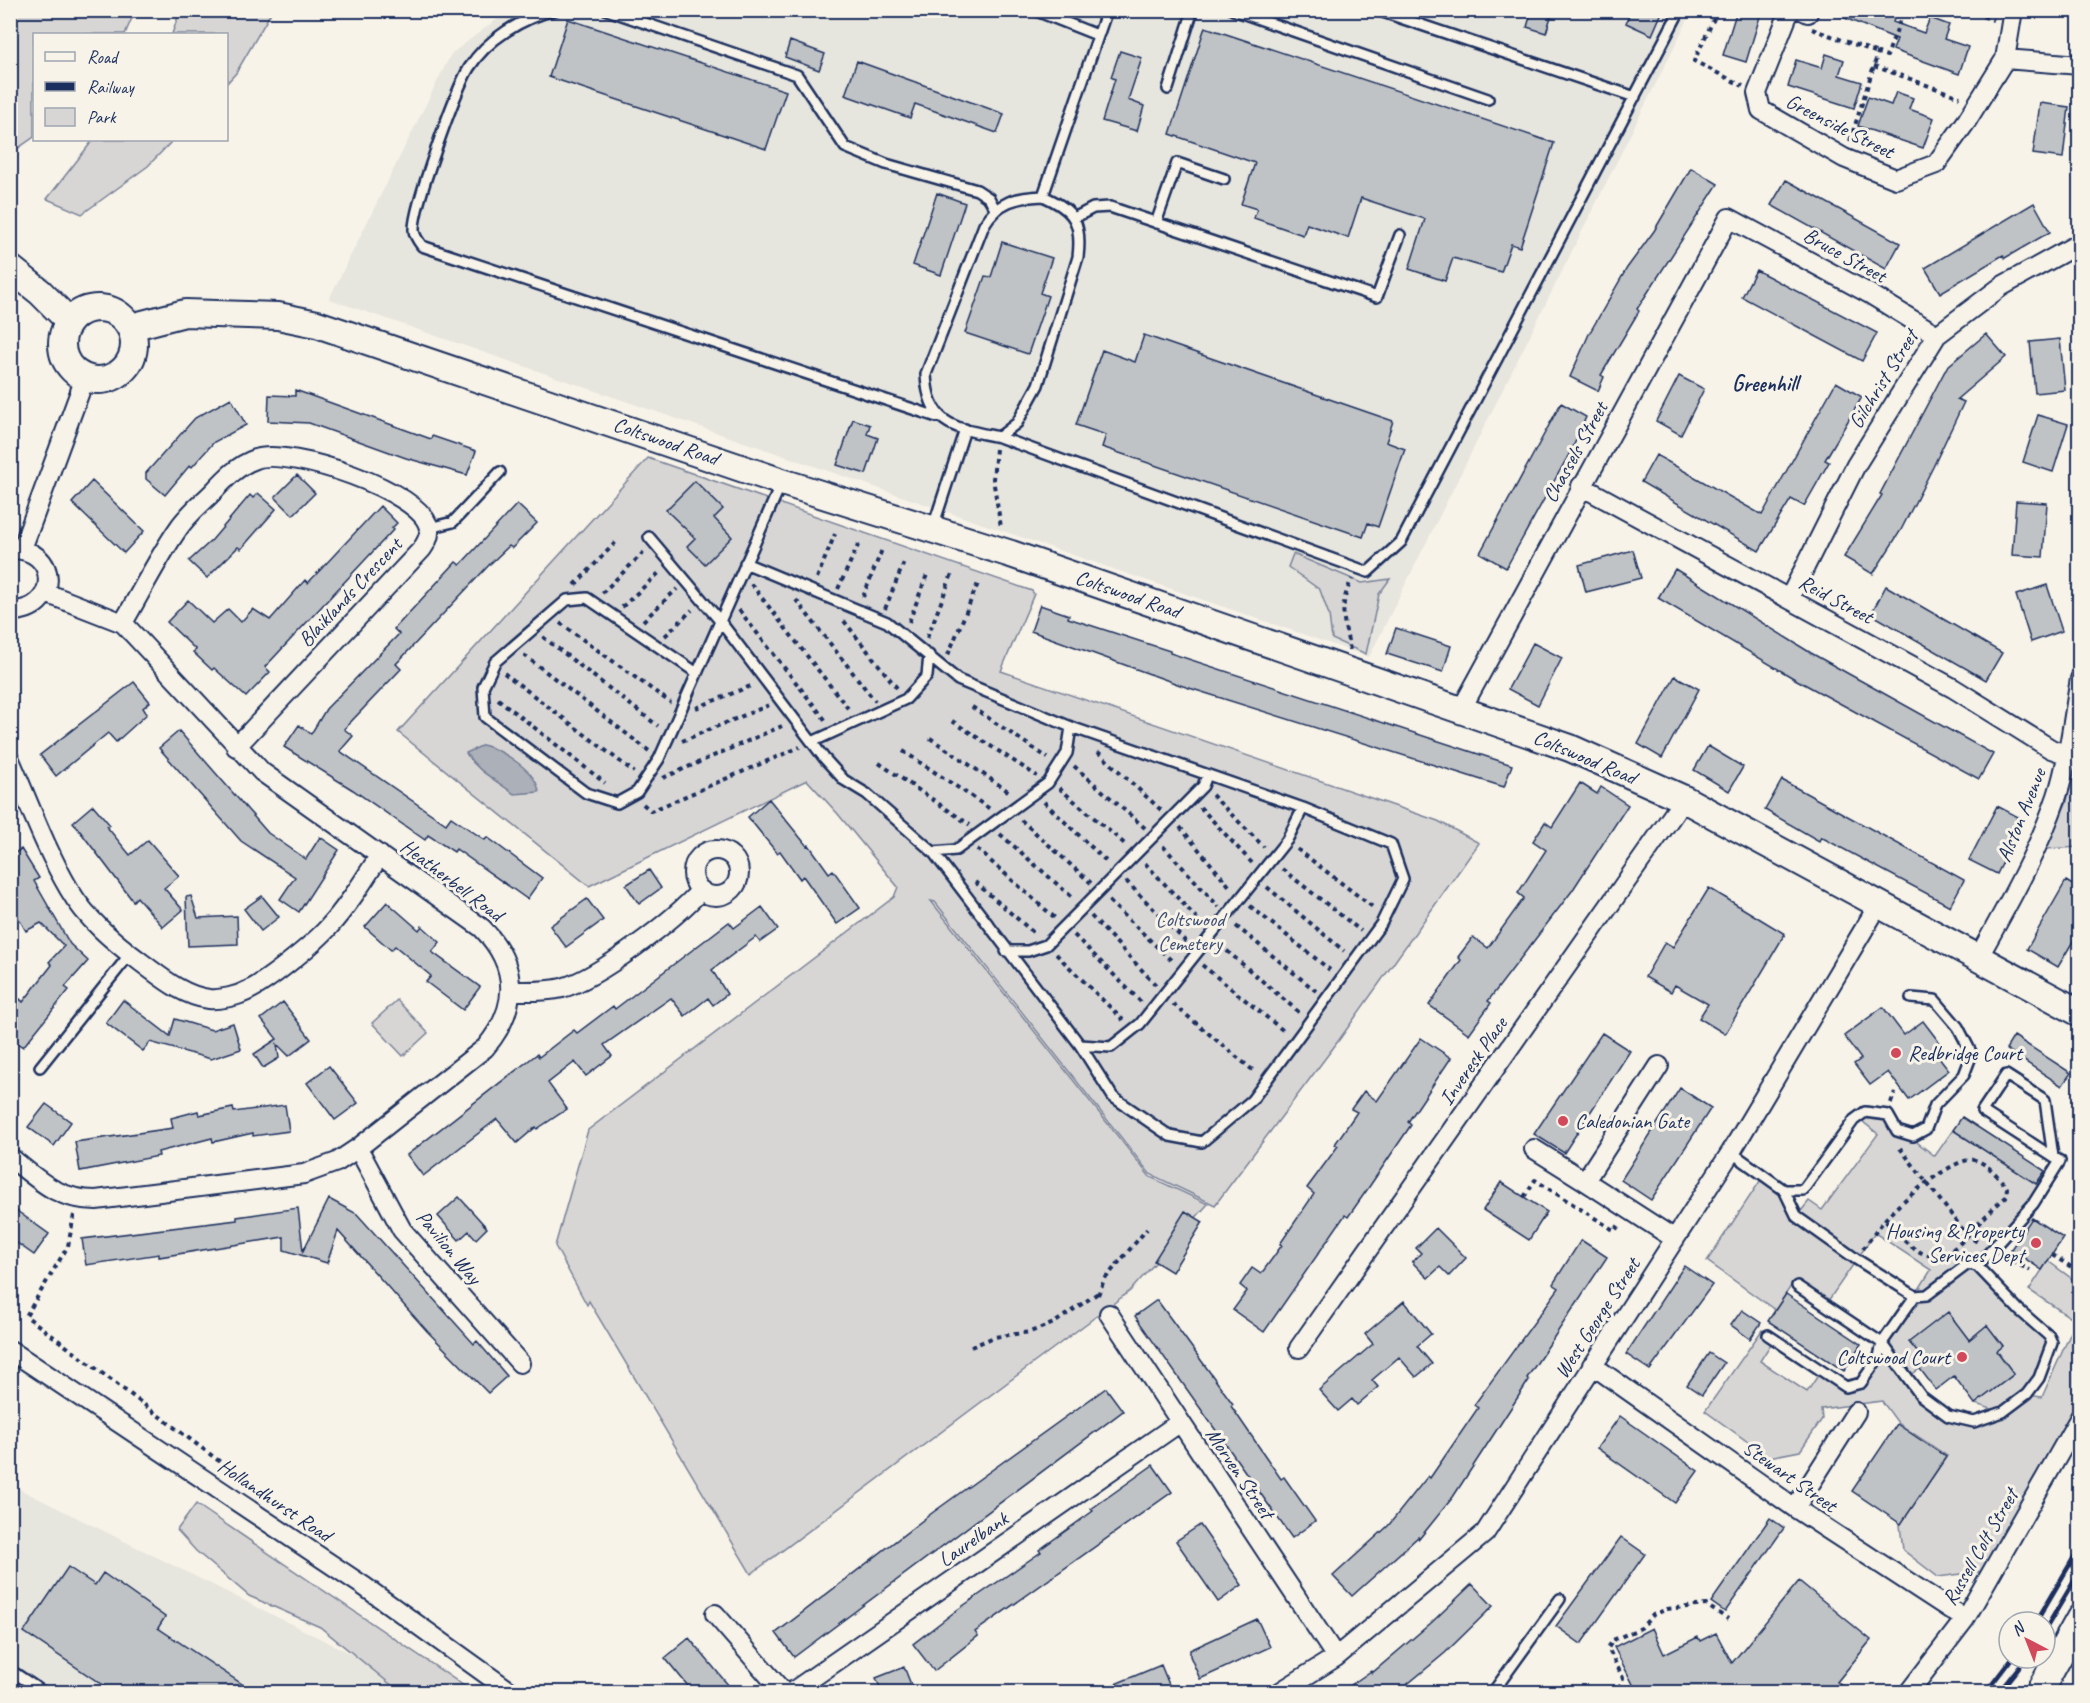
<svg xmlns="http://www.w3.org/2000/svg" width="2090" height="1703" font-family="Caveat,sans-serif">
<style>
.built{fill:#e6e5de}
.green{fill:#d7d6d4;stroke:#798299;stroke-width:1.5;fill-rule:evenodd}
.water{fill:#acb0b9;stroke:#727c95;stroke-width:1.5}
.building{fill:#c0c3c5;stroke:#1b2f5e;stroke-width:1.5}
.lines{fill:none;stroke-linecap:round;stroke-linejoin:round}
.service-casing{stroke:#1b2f5e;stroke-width:14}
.minor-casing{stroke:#1b2f5e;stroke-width:22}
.secondary-casing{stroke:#1b2f5e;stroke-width:30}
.path{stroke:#1b2f5e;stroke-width:4;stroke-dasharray:4.5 4.5;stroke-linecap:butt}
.service{stroke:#f7f3e8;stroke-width:9}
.minor{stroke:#f7f3e8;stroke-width:18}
.secondary{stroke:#f7f3e8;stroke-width:26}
.rail{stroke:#1b2f5e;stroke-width:4.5}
.poi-dot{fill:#d1495b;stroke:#f7f3e8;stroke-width:2}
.labels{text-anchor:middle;stroke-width:6;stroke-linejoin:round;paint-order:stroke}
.street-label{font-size:21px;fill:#1b2f5e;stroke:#f7f3e8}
.park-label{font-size:21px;fill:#415076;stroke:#f7f3e8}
.poi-label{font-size:21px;fill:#1b2f5e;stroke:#f7f3e8;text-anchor:start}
.neighbourhood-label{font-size:22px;font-weight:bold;fill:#1b2f5e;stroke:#f7f3e8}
</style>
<rect width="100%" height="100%" fill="#f7f3e8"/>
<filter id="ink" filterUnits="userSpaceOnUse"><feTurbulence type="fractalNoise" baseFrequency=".0167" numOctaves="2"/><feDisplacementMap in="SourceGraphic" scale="12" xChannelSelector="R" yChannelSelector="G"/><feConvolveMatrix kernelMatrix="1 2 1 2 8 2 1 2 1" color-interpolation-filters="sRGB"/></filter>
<g filter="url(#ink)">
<path class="built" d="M508 11H1692L1369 657 329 299 451 54Z
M11 1485 428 1692H11Z"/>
<path class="green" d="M11 10 135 11 125 34H34V137L11 153Z
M180 11V10L272 11 236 73 227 83 226 34H172Z
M93 140H173L148 166 82 214 47 199Z
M648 458 1032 591 1034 594 1001 671 1438 821 1479 843 1339 1040 1215 1205 1150 1174 935 902 931 901 1150 1177 1208 1204 1130 1291 751 1574 589 1301 587 1305 555 1246 588 1130 894 897 898 887 838 814 807 780 589 886 398 732Z
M1293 554 1362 583 1390 579 1379 594 1366 654 1332 639 1329 615 1320 590 1288 567Z
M2079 748V847L2046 849 2067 801Z
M397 1000 428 1033 403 1056 372 1023Z
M1865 1112 1888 1115 1897 1131 1913 1136 1918 1143 1935 1156 1953 1130 2043 1188 1978 1266 2052 1343 2027 1395 2042 1397 2076 1321 2029 1290 2048 1261 2079 1284V1417L1993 1570 1938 1577 1903 1550 1900 1525 1947 1456 1898 1423 1882 1401 1821 1409 1822 1419 1800 1451 1769 1457 1705 1411 1762 1330 1774 1339 1760 1361 1807 1392 1821 1371 1846 1387 1861 1383 1931 1270 1875 1233 1826 1304 1793 1283 1775 1310 1707 1261 1764 1175 1784 1190 1797 1216 1809 1201 1822 1210 1878 1134 1858 1118ZM1948 1313 1969 1340 1987 1326 2003 1346 1997 1351 2014 1374 1975 1404 2002 1412 1974 1422 1948 1416 1908 1377 1927 1364 1910 1342Z
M196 1504 473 1692H400L320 1627 249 1596 196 1551 177 1530Z"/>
<path class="water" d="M483 745C502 750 537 771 539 792L514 794C497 780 478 773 466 753Z"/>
<path class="building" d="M1532 10H1553L1546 33 1527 27Z
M1631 10H1663L1652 35 1626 23Z
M1737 10H1762L1746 62 1723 55Z
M1825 10H1897L1893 22 1924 33 1930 18 1949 25 1944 39 1968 47 1959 74 1893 50 1897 39Z
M568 19 786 91 766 149 549 77Z
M1205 27 1554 143 1520 247 1511 244 1501 272 1453 258 1445 281 1409 269 1425 219 1361 198 1348 238 1307 224 1303 235 1254 218 1257 209 1241 204 1255 163 1170 134Z
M790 41 825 54 819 70 785 57Z
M1120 51 1142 58 1128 100 1144 106 1137 131 1102 121 1115 79 1111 77Z
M1826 54 1844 60 1839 75 1862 82 1854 108 1788 87 1796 60 1822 68Z
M857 61 1004 114 997 133 915 104 910 118 845 95Z
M1896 92 1913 98 1909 109 1934 118 1923 148 1858 126 1868 97 1891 105Z
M2040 103 2069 107 2063 158 2033 154Z
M1691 168 1718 184 1637 309 1639 311 1601 375 1604 377 1598 391 1570 377 1589 334 1627 268 1654 231Z
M1786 180 1900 243 1886 269 1771 205Z
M937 193 965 203 941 275 913 265Z
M2034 203 2050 232 2005 258 2003 255 1940 293 1925 268Z
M1002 242 1052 258 1040 293 1048 296 1028 354 965 333 985 276 991 277Z
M1756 270 1877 333 1862 361 1742 297Z
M1986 334 2006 357 1957 399 1964 402 1933 467 1901 530 1873 574 1844 557 1882 495 1880 494 1947 367Z
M1144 335 1393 421 1386 442 1405 449 1378 527 1368 523 1363 537 1102 447 1106 435 1076 425 1102 350 1135 362Z
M2060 339 2065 390 2035 393 2030 342Z
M1679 376 1704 389 1681 435 1656 421Z
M1836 382 1862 397 1825 460 1829 462 1804 506 1791 499 1759 551 1641 482 1656 455 1762 515Z
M295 390 431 439 432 436 476 451 467 475 406 458 309 423 268 421 269 395 295 396Z
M231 398 246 425 214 442 192 467 190 465 165 495 146 479V473L195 418Z
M1561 403 1586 417 1573 447 1506 568 1480 553Z
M2038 415 2068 424 2053 472 2023 462Z
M853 419 870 425 867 434 878 438 866 474 837 465Z
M297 475 315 493 293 515 275 497Z
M92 481 144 531 124 553 72 503Z
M695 481 723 509 714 518 732 537 705 564 687 546 695 538 666 510Z
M258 493 276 509 241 549 238 547 207 578 189 561 212 540 250 495 253 498Z
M2016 501 2047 503 2043 557 2012 555Z
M517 504 537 523 512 548 509 546 490 564 396 664 401 669 344 729 353 736 340 751 446 824 451 817 485 840 487 837 542 878 527 899 456 849 454 852 428 835 425 840 353 790 284 747 299 725 311 734 326 709 399 634 394 629 456 562 460 565Z
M380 506 397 523 392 528 394 529 265 667 270 672 246 697 214 668 212 670 193 652 196 650 167 622 188 600 212 623 228 609 241 622 253 609 270 620 305 580 308 583Z
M1633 550 1641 578 1586 592 1579 565Z
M1675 569 1811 653 1993 754 1979 779 1795 679 1658 598Z
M2047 585 2062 631 2031 642 2016 595Z
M1886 586 2002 653 1986 680 1871 614Z
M1040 605 1069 615 1068 618 1170 651V653L1512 765 1504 787 1183 686 1031 631Z
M1396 628 1451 646 1443 672 1387 654Z
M1533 643 1562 658 1538 705 1508 689Z
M1675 676 1699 689 1662 758 1638 744Z
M134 682 150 702 143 708 147 714 116 742 108 733 56 776 40 755Z
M179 731 268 833 306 859 320 837 339 850 299 912 280 899 295 877 241 841 159 748Z
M1708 746 1743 767 1729 791 1694 770Z
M1782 780 1964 880 1950 906 1821 837 1819 841 1765 810Z
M1580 783 1597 794 1601 787 1628 805 1572 891 1488 1001 1491 1003 1469 1034 1429 1005 1461 960 1458 957 1473 937 1488 948 1524 898 1518 893 1546 850 1533 841 1545 822 1552 827Z
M769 799 807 846 809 845 829 873 833 870 860 908 837 924 803 876 800 879 780 851 777 853 748 817Z
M93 805 110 825 107 827 130 855 148 840 179 876 164 888 183 910 163 927 137 897 133 901 73 822Z
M1997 806 2024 820 1997 874 1969 860Z
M21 849 39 878 34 881 70 944 88 961 65 987 69 990 23 1047 10 1038V1012L20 999 23 1002 52 965 49 962 64 946 41 923 26 931 10 903 18 897 10 886V856Z
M649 870 661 888 639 904 626 885Z
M2066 881 2079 889V931L2058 967 2027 949Z
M1709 888 1785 934 1725 1034 1699 1018 1708 1004 1675 985 1671 992 1645 977 1665 942 1673 947Z
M191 896 198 918 237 916 238 944 188 946 186 897Z
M262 896 279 917 261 931 244 909Z
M587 899 603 920 566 947 550 926Z
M387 902 419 930 422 926 440 942 432 952 480 987 463 1010 426 982 431 976 395 946 391 950 365 927Z
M762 907 778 929 760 942 756 937 712 970 727 994 713 1005 708 998 685 1016 671 998 604 1045 612 1056 586 1076 575 1062 548 1083 567 1109 537 1129 536 1127 517 1143 497 1119 423 1176 407 1155 537 1054 539 1057 574 1030 577 1033 613 1006 615 1009 729 922 734 928Z
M123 1000 170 1036 175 1019 212 1030 233 1023 241 1049 211 1059 150 1042 143 1051 106 1023Z
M283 1002 311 1039 289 1056 277 1044 279 1058 263 1068 254 1054 277 1039 261 1019Z
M1883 1007 1904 1035 1923 1021 1939 1042 1932 1048 1949 1070 1909 1100 1888 1072 1870 1085 1854 1064 1861 1059 1844 1036Z
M1602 1033 1630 1051 1564 1153 1534 1134Z
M2014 1036 2071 1073 2062 1086 2006 1049Z
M1421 1038 1451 1058 1408 1122 1411 1125 1369 1187 1348 1217 1345 1215 1264 1332 1233 1310 1247 1291 1240 1285 1252 1268 1261 1274 1282 1245 1280 1244 1314 1194 1307 1188 1338 1146 1335 1144 1357 1112 1351 1109 1364 1091 1377 1101Z
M329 1066 358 1103 335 1120 307 1083Z
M1680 1088 1711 1108 1651 1200 1621 1180Z
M46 1104 71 1122 54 1146 28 1127Z
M285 1105 289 1131 253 1136V1133L213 1142 212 1138 158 1152 159 1156 80 1171 75 1142 173 1128 171 1118 198 1111 199 1115 233 1108 234 1112Z
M1962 1117 2045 1171 2036 1184 1953 1130Z
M1501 1182 1547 1212 1529 1240 1483 1210Z
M459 1197 487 1228 476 1239 469 1231 459 1240 438 1216Z
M329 1199 357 1214 474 1344 477 1341 507 1376 488 1393 427 1331 338 1231 327 1263 284 1250V1237L159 1257V1254L86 1265 82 1239 237 1220V1217L298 1208 303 1251Z
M10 1206 49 1234 34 1255 10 1238Z
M1185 1211 1203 1222 1172 1272 1154 1261Z
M2032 1218 2063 1238 2042 1270 2011 1249Z
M1436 1228 1466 1258 1449 1276 1440 1267 1428 1278 1412 1262 1421 1253 1416 1248Z
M1581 1240 1607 1257 1527 1378 1529 1380 1492 1437 1453 1497 1419 1539 1418 1537 1352 1596 1333 1576 1388 1526 1428 1476 1430 1478 1478 1408 1474 1405 1559 1288 1553 1284Z
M1684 1266 1712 1285 1650 1370 1626 1354Z
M1786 1294 1861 1344 1844 1371 1768 1321Z
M1157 1300 1233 1404 1231 1406 1281 1479 1284 1477 1315 1521 1292 1538 1135 1316Z
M1404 1301 1431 1334 1417 1346 1432 1364 1416 1377 1399 1357 1372 1380 1378 1387 1357 1405 1352 1399 1338 1411 1319 1390 1373 1344 1365 1334Z
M1742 1310 1761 1323 1750 1339 1731 1325Z
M1948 1312 1969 1340 1987 1325 2003 1346 1997 1351 2014 1374 1975 1404 1954 1376 1936 1390 1920 1369 1927 1364 1909 1342Z
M1709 1353 1724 1363 1702 1395 1687 1385Z
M1106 1388 1123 1411 794 1657 776 1633 932 1513Z
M1620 1416 1698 1471 1675 1503 1597 1448Z
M1897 1424 1946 1457 1901 1524 1852 1491Z
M1153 1465 1172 1492 975 1632 978 1636 934 1671 913 1644 957 1610 1041 1552 1039 1550 1093 1511 1091 1509Z
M1770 1518 1784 1528 1725 1612 1711 1602Z
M1200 1525 1242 1585 1218 1602 1176 1541Z
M1621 1537 1645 1554 1581 1644 1556 1626Z
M68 1567 95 1585 103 1573 165 1617 158 1628 254 1692H113L24 1632Z
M1799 1581 1871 1640 1837 1682 1849 1692H1637L1614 1647 1652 1628 1664 1654 1698 1637 1700 1641 1716 1633 1732 1663Z
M1472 1584 1493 1606 1445 1653 1398 1692H1341L1371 1671 1372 1673 1431 1623Z
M1257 1619 1270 1647 1200 1679 1190 1656V1650Z
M689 1638 734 1692H693L665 1658Z
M1161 1665 1172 1692H1096Z
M904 1667 914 1692H882L876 1678Z"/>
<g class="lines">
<defs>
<path id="service" d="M555 10C522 18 487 39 469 68 456 89 413 208 414 230 414 236 419 242 422 246L937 417
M607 10 797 75 845 147 886 164 977 190 989 198 995 209
M1034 10 1097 35
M1107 10 1043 196C1017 197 998 201 984 225L926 374C928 426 955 428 999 437L1368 572 1401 542 1680 10
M1233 10 1488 99
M1377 10 1635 97
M1168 89 1193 10
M1074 218 1093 208 1110 207 1377 297 1400 235
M1156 223 1177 163 1224 179
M999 437 1017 423 1038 385 1078 257C1082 223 1075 210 1043 196
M933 527 965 429
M429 528 453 522 500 472
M649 537 720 621 824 758 844 780 867 794 933 852 956 850 1048 783 1067 753 1071 727 958 680 887 622 745 563
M697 673 587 598 567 600 495 662 483 687 485 717 586 793 617 803 637 792 659 759 781 484
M812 742 906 699 927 676 929 655
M933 852 1080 1045 1111 1047 1140 1024 1287 840 1303 808 1071 727
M1006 951H1028L1046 945 1203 786 1207 775
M1080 1045 1113 1097 1170 1136 1202 1142 1252 1100 1381 924 1403 879 1391 844 1303 808
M40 1067 130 954
M1731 1152 1784 1190 1797 1217 1856 1259 1915 1296 1927 1295 1968 1264 1977 1266 2019 1310 2049 1336 2052 1343 2039 1378 2027 1394 2003 1412 1974 1422 1948 1416 1921 1396 1882 1343 1797 1286
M1784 1190H1803L1854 1120 1865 1112 1888 1115 1897 1131 1913 1136 1926 1129 1935 1105 1964 1075 1972 1054 1958 1027 1935 1000 1911 998
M1977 1266 2033 1204 2060 1161 2053 1157 1982 1111 2006 1075 2045 1100 2053 1157
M1768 1335 1846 1387 1861 1383 1879 1357 1882 1343 1915 1296
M10 1670 43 1692
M1493 1692 1560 1599"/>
<path id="minor" d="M1790 10 1757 93 1761 110 1844 158 1896 179 1936 164 1966 122 2005 59 2013 10
M1802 10 1808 13 1809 10
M2005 59 2080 65
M1581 486 1953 688 2051 749 2068 755
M10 549C60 547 61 612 10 611
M22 549 85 378
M1789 599 1856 465 1937 335 2002 286 2080 243
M123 623C141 592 158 558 178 529 187 515 201 504 213 492 225 479 238 465 256 459 288 447 424 491 429 529 430 537 426 543 422 549L236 747
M1462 708 1729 218 1870 294 1937 335
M10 760C29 803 45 848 69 889 86 919 114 942 142 963 161 977 183 996 209 999 221 1000 238 996 249 990 268 981 312 945 327 929 348 906 364 880 380 855
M693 873a23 23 0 1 1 46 0a23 23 0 1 1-46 0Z
M1978 958C2007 906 2038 852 2057 796 2069 759 2073 718 2080 679
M511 991C527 991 546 992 562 988 599 978 675 919 701 890
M1659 1066 1585 1181 1675 1239
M358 1148 402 1230 520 1363
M1534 1149 1585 1181
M10 1157C39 1180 57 1200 96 1200L304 1174 337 1162 358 1148 485 1048C519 1008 519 966 482 928L262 772 123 623 46 593
M1109 1314 1336 1657
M1299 1348 1684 799
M10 1350 365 1587 511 1692
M1592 1365 1795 1508 1965 1619
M1795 1508 1856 1412
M715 1614 783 1692
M792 1692 1179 1423
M1280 1692 1336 1657 1485 1533 1731 1152 1879 904
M1909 1692 1965 1619 2080 1417"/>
<path id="secondary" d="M10 268 40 292 69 321
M62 344a36 36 0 1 1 72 0a36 36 0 1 1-72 0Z
M131 327 185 313 278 316 317 324 782 482 1011 554 1570 748 1684 799 2080 1013
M2039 1692 2080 1618"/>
</defs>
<use href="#service" class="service-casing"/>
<use href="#minor" class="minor-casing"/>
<use href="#secondary" class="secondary-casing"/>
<path class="path" d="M1718 10 1694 61 1743 86
M1966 10 1993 20
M1812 29 1878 53
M1874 66 1960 97
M1850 141 1878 53 1887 56 1904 10
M996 449 993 479 1001 527
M817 578 835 534
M751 584 850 711
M575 585 618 540
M838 589 860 541
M602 593 644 552
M863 597 883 547
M796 600 875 701
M622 607 661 571
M885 609 905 560
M739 610 827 722
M643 621 677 589
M844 621 897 688
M909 622 928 572
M560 623 671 703
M665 636 692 610
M543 637 658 726
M927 638 952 574
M1350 650C1344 621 1338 607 1352 579
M524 655 649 751
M948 655 979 581
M504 673 634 772
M498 699 605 783
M972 707 1048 758
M696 708 753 685
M952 721 1037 776
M930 738 1011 793
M682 741 769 705
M903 751 990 809
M1098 752 1161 810
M879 763 970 825
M1074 766 1145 828
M663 778 782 726
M1059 788 1126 845
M1212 795 1264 847
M1044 802 1108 863
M643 804 651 811 800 747
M1200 807 1252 863
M1021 820 1091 883
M1180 827 1231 888
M1000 834 1073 898
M1163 846 1219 907
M977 849 1055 918
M1297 849 1374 908
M1145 863 1203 925
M1282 869 1361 931
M1126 881 1188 944
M975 882 1035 934
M1267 887 1344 951
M1109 901 1173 962
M1250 906 1330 970
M1091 916 1156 985
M1236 926 1316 991
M1074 935 1141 1002
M1220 945 1301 1014
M1056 954 1123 1020
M1202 965 1285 1032
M1173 1004 1255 1072
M1891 1103 1895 1092
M1900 1148 1967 1235 1979 1243
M1524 1197 1535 1180 1615 1231 1620 1223
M74 1215 68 1246 26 1316 251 1485
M1863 1249C1872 1237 1880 1225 1889 1215 1901 1201 1957 1155 1975 1160 1987 1163 2000 1178 2007 1188L2006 1197C1956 1237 1946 1294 1885 1220
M2052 1255 2073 1268 2080 1265
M2004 1258 2030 1270
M1098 1295 1104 1280 1147 1229
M971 1347 994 1337 1030 1332 1054 1323 1098 1293
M1611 1692 1619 1688 1623 1678 1608 1648 1613 1640 1641 1628 1653 1615 1667 1609 1706 1605 1728 1619"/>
<use href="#service" class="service"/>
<use href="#minor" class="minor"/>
<use href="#secondary" class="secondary"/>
<path class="rail" d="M2036 1622 2080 1547
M2045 1630 2080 1571
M1986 1692 2012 1658
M1999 1692 2026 1658"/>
</g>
</g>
<g class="poi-dot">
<circle cx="1896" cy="1053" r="6"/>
<circle cx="1563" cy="1121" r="6"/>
<circle cx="2036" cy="1243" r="6"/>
<circle cx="1962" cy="1357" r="6"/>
</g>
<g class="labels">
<g class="street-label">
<text transform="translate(1840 126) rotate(27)" y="7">Greenside Street</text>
<text transform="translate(1845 255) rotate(29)" y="7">Bruce Street</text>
<text transform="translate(1883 379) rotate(-58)" y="7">Gilchrist Street</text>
<text transform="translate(666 441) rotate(19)" y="7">Coltswood Road</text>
<text transform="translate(1575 452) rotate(-61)" y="7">Chassels Street</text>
<text transform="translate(350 592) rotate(-47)" y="7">Blaiklands Crescent</text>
<text transform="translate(1128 594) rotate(19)" y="7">Coltswood Road</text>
<text transform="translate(1836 599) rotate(28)" y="7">Reid Street</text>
<text transform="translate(1585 757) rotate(23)" y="7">Coltswood Road</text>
<text transform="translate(2021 815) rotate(-68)" y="7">Alston Avenue</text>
<text transform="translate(452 880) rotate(37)" y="7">Heatherbell Road</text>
<text transform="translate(1473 1061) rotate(-55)" y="7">Inveresk Place</text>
<text transform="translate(449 1247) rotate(50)" y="7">Pavilion Way</text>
<text transform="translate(1597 1318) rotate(-57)" y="7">West George Street</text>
<text transform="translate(1240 1473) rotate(56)" y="7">Morven Street</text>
<text transform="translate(1790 1476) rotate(35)" y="7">Stewart Street</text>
<text transform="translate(275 1500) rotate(34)" y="7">Hollandhurst Road</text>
<text transform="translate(973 1539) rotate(-35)" y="7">Laurelbank</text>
<text transform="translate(1980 1547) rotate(-60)" y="7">Russell Colt Street</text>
</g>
<g class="park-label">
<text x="1190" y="926">Coltswood<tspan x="1190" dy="24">Cemetery</tspan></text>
</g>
<g class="poi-label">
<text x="1908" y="1060">Redbridge Court</text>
<text x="1575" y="1128">Caledonian Gate</text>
<text x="2024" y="1238" text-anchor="end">Housing &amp; Property<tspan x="2024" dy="24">Services Dept</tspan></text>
<text x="1950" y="1364" text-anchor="end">Coltswood Court</text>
</g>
<g class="neighbourhood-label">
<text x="1765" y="391">Greenhill</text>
</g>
</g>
<rect width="2090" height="1703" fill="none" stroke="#f7f3e8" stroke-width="36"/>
<rect x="18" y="18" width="2054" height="1667" fill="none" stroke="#1b2f5e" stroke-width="2" filter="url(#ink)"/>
<rect x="33" y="33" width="195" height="108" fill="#f7f3e8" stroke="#9fa5b1" stroke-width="1.5"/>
<rect x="45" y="52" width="30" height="9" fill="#f7f3e8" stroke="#9fa5b1" stroke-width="1.5"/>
<text x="87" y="63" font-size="18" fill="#1b2f5e">Road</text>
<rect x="45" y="82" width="30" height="9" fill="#1b2f5e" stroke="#9fa5b1" stroke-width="1.5"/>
<text x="87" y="93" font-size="18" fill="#1b2f5e">Railway</text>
<rect x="45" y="108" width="30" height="18" fill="#d7d6d4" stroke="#9fa5b1" stroke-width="1.5"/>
<text x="87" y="123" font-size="18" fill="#1b2f5e">Park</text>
<g transform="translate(2027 1640) rotate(318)"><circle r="28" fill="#f7f3e8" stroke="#9fa5b1" stroke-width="1.5"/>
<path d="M0-4.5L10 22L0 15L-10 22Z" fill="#d1495b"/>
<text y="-9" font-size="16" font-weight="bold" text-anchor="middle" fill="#1b2f5e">N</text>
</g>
</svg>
